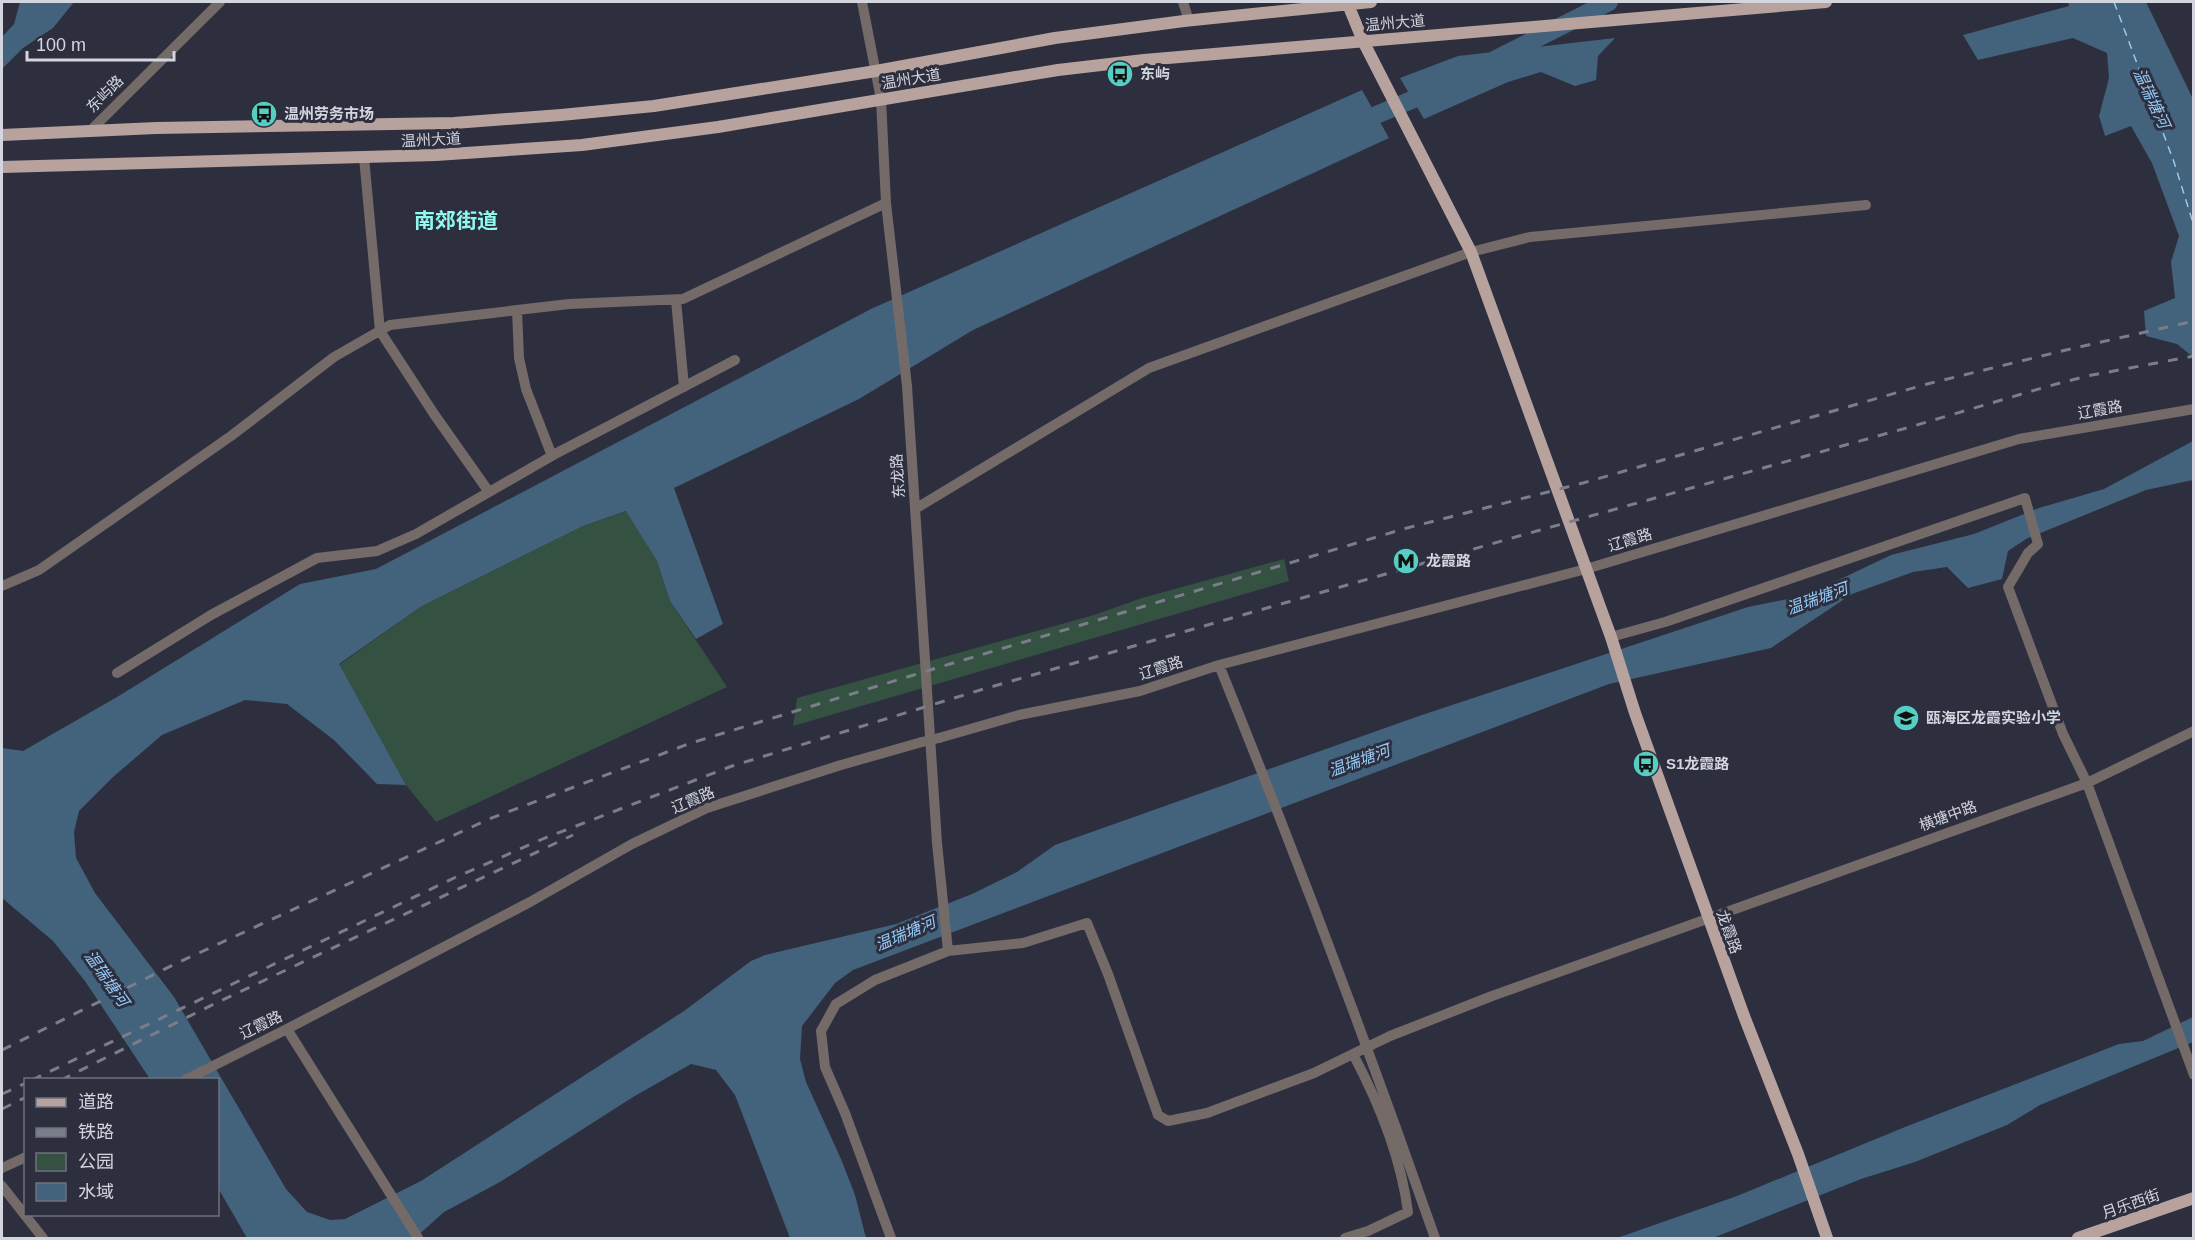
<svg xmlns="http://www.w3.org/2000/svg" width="2195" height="1240" font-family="Arial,'Noto Sans SC',sans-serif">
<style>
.green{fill:#345142}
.water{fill:#43627c}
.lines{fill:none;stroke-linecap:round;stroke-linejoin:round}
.river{stroke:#43627c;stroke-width:18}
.ferry{stroke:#94cbf8;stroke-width:1.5;stroke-dasharray:8 6;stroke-linecap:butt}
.minor{stroke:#746a68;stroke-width:10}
.major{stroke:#b7a29e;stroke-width:12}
.rail{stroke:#7b7d8a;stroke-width:3;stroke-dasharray:10 10;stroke-linecap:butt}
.minor-bridge{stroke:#746a68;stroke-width:10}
.labels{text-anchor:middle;stroke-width:6;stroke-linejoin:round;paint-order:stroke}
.street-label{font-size:15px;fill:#d3d5df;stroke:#2d2f3f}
.poi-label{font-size:15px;font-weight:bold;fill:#d3d5df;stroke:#2d2f3f;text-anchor:start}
.water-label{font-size:16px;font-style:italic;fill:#94cbf8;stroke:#2d2f3f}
.district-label{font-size:21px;font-weight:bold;fill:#8ff9ee;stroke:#2d2f3f}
</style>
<rect width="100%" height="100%" fill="#2d2f3f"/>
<path class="green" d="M627 511 657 561 670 601 727 687 436 822 406 785 339 665 422 606 583 526Z
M1284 559 1289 581 793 726 797 698 1094 615 1142 598Z"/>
<path class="water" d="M20 2H74L53 28 23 48 2 69V37L14 24Z
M2068 2H2146L2193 99V357L2177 344 2146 336 2144 311 2175 298 2171 262 2179 236 2152 163 2131 126 2105 136 2099 116 2109 78 2107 53 2073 38 1978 60 1963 35 2069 6Z
M1615 38 1598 56 1596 80 1575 86 1541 72 1508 82 1424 119 1400 78 1458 56Z
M1362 90 1389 138 973 330 859 399 674 488 723 624 696 639 670 601 657 561 626 511 583 526 422 606 339 664 406 785 377 784 334 740 287 704 245 700 162 735 113 777 79 811 74 832 76 858 95 893 174 997 286 1189 307 1212 330 1220 345 1219 421 1181 684 1011 751 961 765 955 896 924 972 894 1017 872 1055 845 1419 716 1748 607 1807 595 1891 555 1974 534 2039 508 2104 489 2193 441V480L2146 490 2026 539 2008 551 2002 579 1968 588 1947 567 1913 572 1852 594 1771 648 1609 684 853 970 835 983 802 1026 800 1059 806 1082 841 1159 855 1195 866 1238H790L735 1095 716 1070 691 1064 633 1097 500 1182 444 1212 415 1238H247L218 1188V1080L150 1079 85 981 53 941 2 898V748L23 751 117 697 300 584 376 569 871 309Z
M2193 1017V1042L2040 1105 2007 1125 1915 1162 1861 1179 1713 1238H1617L1737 1196 1905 1127 2119 1044 2143 1041Z"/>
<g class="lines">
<path class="river" d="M1494 60 1609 2
M1355 124 1435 90"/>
<path class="ferry" d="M2114 2 2174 162 2194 226"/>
<path class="minor" d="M862 2 881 99 886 203 907 386 937 843 948 951
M1183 2 1189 21
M89 132 220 2
M364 157 380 331 434 414 489 492
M676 300 684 387
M517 310 519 358 526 389 552 456
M915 509 1149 368 1471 252 1530 237 1866 205
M2 586 39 570 231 436 334 357 390 325 569 304 683 299 886 203
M1611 637 1665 622 2025 498 2038 544 2028 553 2008 587 2063 734 2087 783 2194 1075
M1219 665C1296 855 1368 1046 1435 1238
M117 673 211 615 317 558 377 551 416 534 557 453 735 360
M939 738 1019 715 1140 691 1219 665 1586 569 2019 439 2194 409
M287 1029 418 1238
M1353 1054 1390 1036 1492 996 2087 783 2194 731
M185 1080 287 1029 530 902 632 844 707 808 841 765 922 742
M2 1168 26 1157
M2 1186 43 1238
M891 1238 845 1113 825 1067 821 1031 836 1004 875 980 948 951 1023 943 1087 923 1108 974 1158 1115 1168 1121 1207 1113 1314 1073 1353 1054C1379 1103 1401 1157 1408 1212L1368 1231 1345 1238"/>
<path class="major" d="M1347 2 1363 41 1471 252 1611 637 1635 713 1744 1016 1798 1154 1827 1238
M2 135 156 128 454 123 561 115 654 106 876 71 1055 38 1184 21 1371 2
M2 167 436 155 582 145 718 127 1058 70 1144 60 1826 2
M2078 1238 2194 1198"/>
<path class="rail" d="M2 1050 175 964 489 819 691 743 930 670 1407 528 1583 483 1927 384 2066 350 2194 321
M32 1080 454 878 545 838 732 766 987 688 1519 536 1910 427 2049 386 2087 376 2194 356
M61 1080 216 1003 573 835
M2 1094 26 1083
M2 1109 26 1097"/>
<path class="minor-bridge" d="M922 742 939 738"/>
</g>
<defs>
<symbol id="bus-disc" viewBox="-11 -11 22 22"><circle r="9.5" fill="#56cec3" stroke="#2d2f3f"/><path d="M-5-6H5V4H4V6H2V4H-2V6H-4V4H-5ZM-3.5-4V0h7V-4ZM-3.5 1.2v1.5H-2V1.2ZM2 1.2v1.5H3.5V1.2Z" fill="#111"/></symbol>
<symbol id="metro-disc" viewBox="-11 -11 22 22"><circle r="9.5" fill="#56cec3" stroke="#2d2f3f"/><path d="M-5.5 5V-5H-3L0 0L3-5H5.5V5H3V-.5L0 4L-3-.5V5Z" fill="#111"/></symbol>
<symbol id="school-disc" viewBox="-11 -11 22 22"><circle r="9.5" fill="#56cec3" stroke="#2d2f3f"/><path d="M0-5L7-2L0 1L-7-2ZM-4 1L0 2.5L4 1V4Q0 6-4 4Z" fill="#111"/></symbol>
</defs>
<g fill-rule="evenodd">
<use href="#bus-disc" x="1105" y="59" width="30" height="30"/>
<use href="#bus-disc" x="249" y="99" width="30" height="30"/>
<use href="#metro-disc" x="1391" y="546" width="30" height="30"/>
<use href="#school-disc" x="1891" y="703" width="30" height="30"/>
<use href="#bus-disc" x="1631" y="749" width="30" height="30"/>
</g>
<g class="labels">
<g class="street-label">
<text transform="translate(1395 23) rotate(-5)" y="5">温州大道</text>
<text transform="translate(911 79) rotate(-9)" y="5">温州大道</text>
<text transform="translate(105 94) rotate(-45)" y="5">东屿路</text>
<text transform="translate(431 140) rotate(-3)" y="5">温州大道</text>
<text transform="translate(2100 410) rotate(-10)" y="5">辽霞路</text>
<text transform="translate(898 476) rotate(-94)" y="5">东龙路</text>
<text transform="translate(1630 540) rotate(-17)" y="5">辽霞路</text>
<text transform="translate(1161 668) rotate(-18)" y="5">辽霞路</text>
<text transform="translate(693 800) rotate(-23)" y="5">辽霞路</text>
<text transform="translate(1948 816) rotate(-20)" y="5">横塘中路</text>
<text transform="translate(1729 932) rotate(70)" y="5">龙霞路</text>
<text transform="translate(261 1025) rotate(-26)" y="5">辽霞路</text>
<text transform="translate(2131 1204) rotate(-19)" y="5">月乐西街</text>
</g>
<g class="poi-label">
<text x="1140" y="79">东屿</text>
<text x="284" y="119">温州劳务市场</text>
<text x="1426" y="566">龙霞路</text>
<text x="1926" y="723">瓯海区龙霞实验小学</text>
<text x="1666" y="769">S1龙霞路</text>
</g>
<g class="water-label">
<text transform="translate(2152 98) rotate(65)" y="6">温瑞塘河</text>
<text transform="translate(1817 598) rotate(-20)" y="6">温瑞塘河</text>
<text transform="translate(1359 760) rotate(-20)" y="6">温瑞塘河</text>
<text transform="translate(905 933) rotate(-23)" y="6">温瑞塘河</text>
<text transform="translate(107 978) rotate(55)" y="6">温瑞塘河</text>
</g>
<g class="district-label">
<text x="456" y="228">南郊街道</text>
</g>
</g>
<rect width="2195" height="1240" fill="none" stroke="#d3d5df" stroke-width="6"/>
<rect x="24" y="1078" width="195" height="138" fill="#2d2f3f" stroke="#6f717f" stroke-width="1.5"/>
<rect x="36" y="1098" width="30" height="9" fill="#b7a29e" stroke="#6f717f" stroke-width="1.5"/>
<text x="78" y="1108" font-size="18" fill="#d3d5df">道路</text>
<rect x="36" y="1128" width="30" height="9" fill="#7b7d8a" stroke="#6f717f" stroke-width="1.5"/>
<text x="78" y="1138" font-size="18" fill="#d3d5df">铁路</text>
<rect x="36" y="1153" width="30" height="18" fill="#345142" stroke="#6f717f" stroke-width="1.5"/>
<text x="78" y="1168" font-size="18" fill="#d3d5df">公园</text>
<rect x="36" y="1183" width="30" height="18" fill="#43627c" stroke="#6f717f" stroke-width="1.5"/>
<text x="78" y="1198" font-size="18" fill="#d3d5df">水域</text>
<path d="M27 51v9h147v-9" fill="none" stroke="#d3d5df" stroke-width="3"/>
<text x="36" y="51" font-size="18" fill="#d3d5df" stroke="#2d2f3f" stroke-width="4.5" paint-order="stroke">100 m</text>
</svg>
